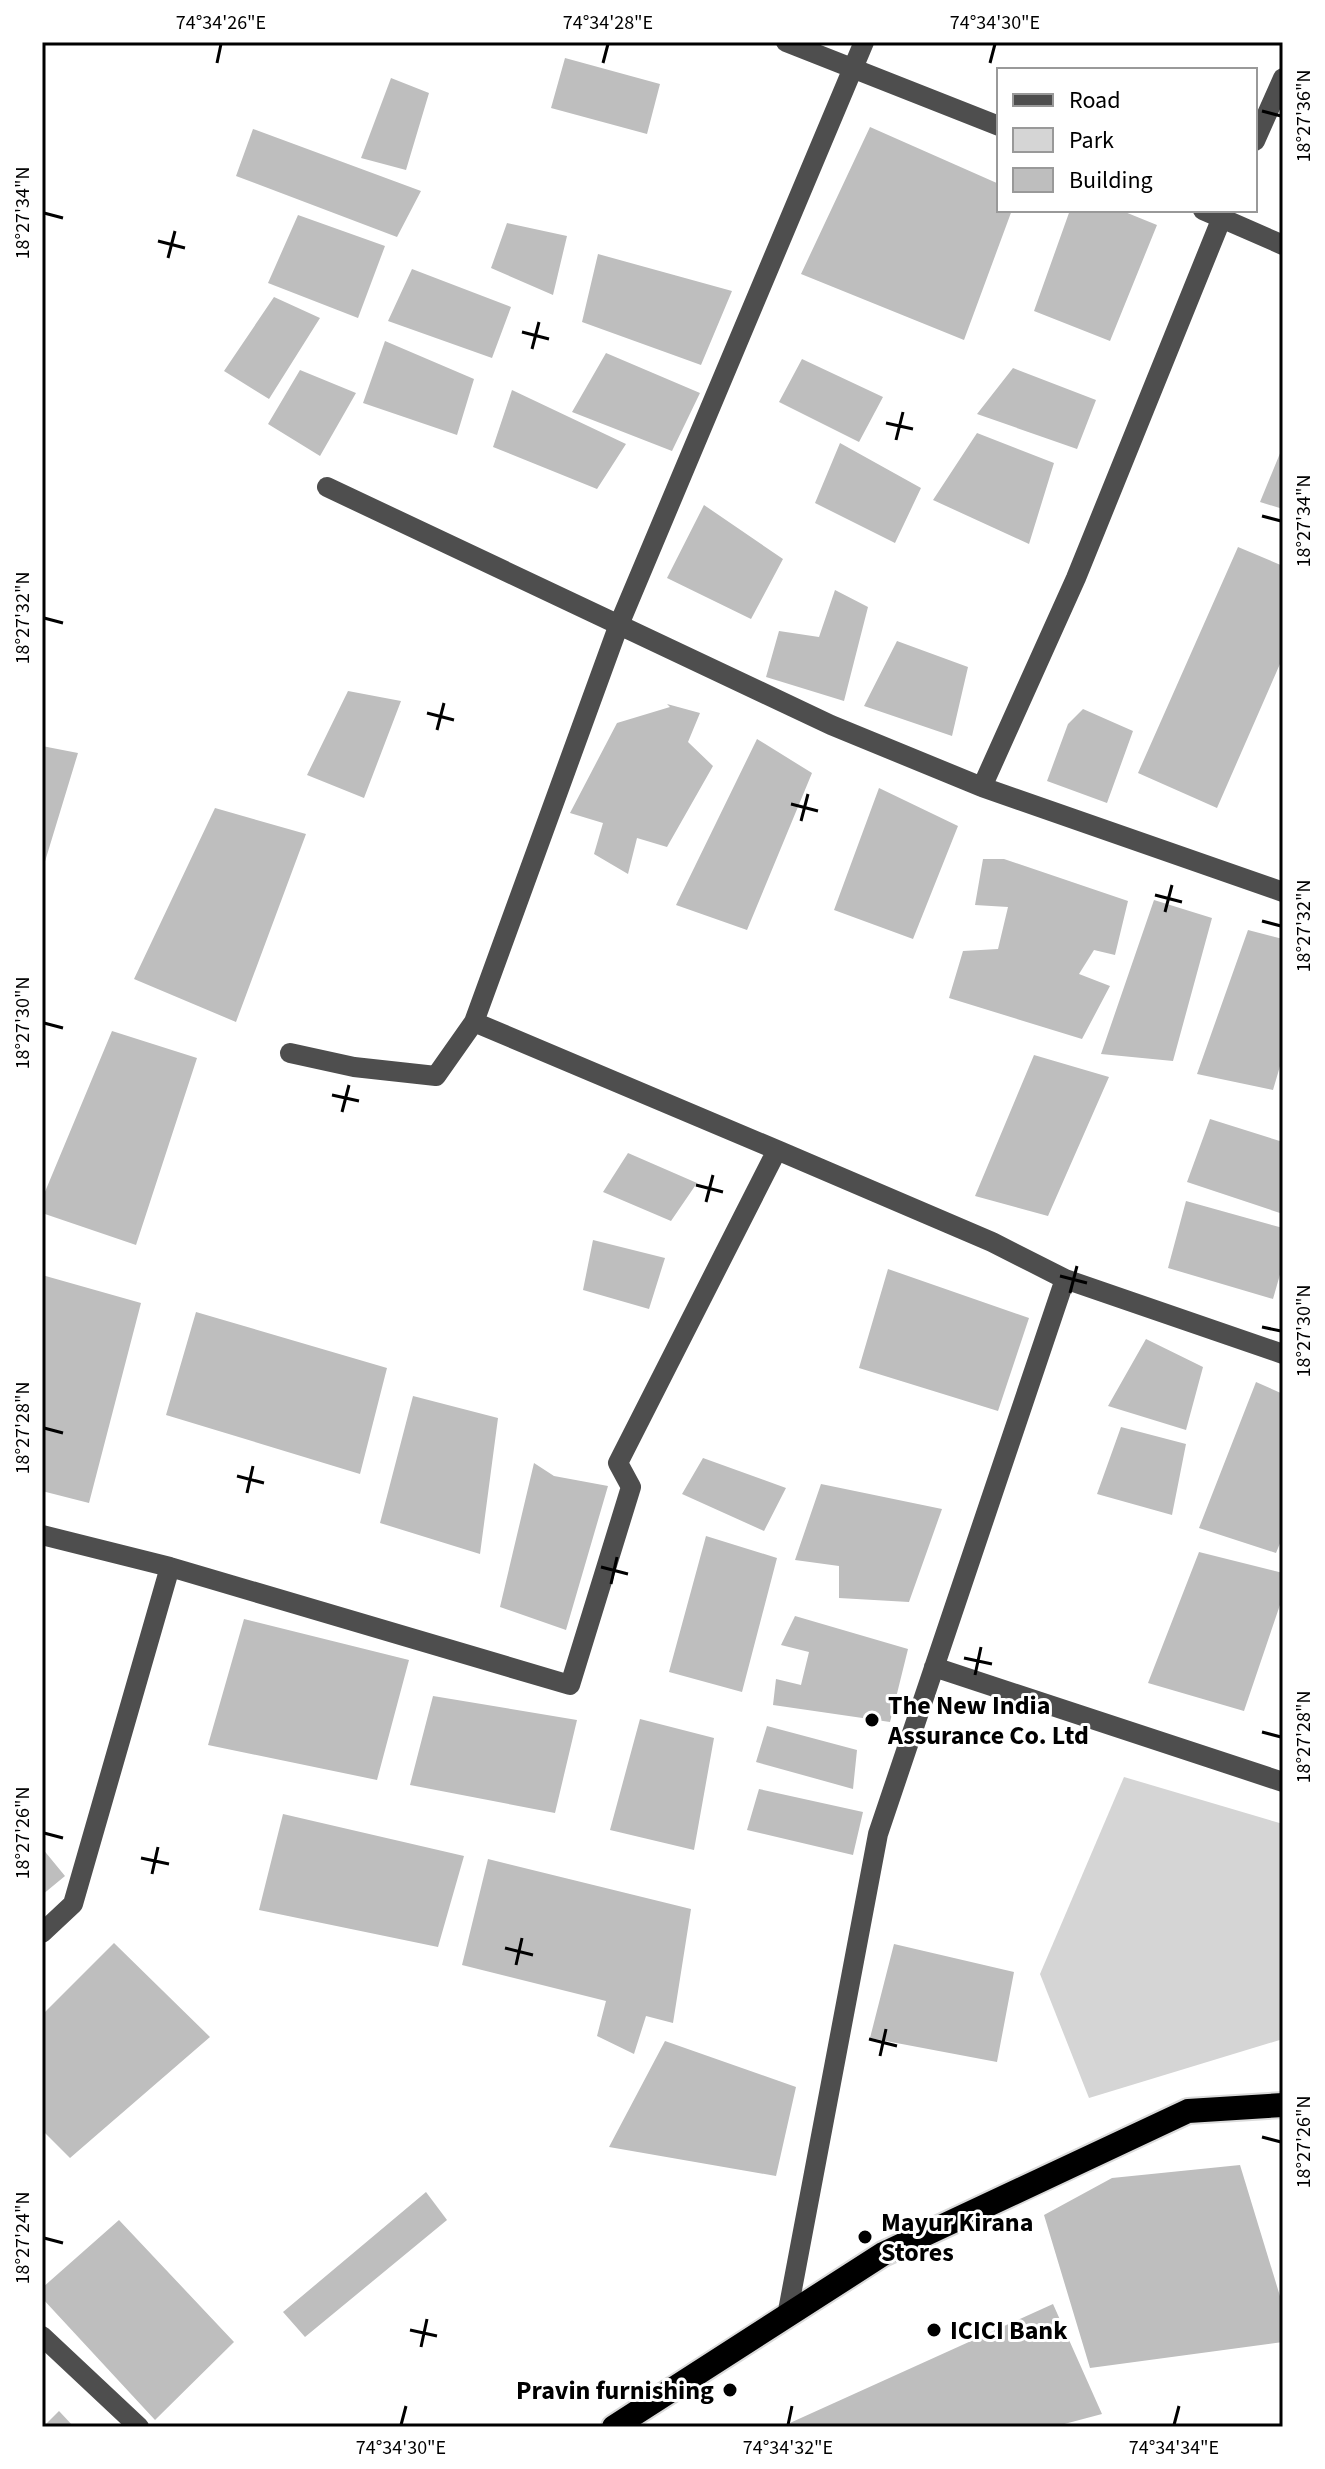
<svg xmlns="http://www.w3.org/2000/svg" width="1325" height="2469" font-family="'Source Sans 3',sans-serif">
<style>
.green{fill:#d5d5d5}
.building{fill:#bebebe}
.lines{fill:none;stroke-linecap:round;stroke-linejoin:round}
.highway-casing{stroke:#dbdbdb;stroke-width:28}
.minor{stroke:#4e4e4e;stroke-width:20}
.highway{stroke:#000;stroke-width:24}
.ticks{fill:none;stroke:#000;stroke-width:3}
.poi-dot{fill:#000;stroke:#fff;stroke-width:3}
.labels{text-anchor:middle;stroke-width:6;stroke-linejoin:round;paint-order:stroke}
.poi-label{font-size:26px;font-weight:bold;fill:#000;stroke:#fff;text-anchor:start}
.neatline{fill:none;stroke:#000;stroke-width:3}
.ticks-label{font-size:20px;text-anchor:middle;fill:#000}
</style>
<rect width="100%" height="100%" fill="#fff"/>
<path class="green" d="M1124 1777 1283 1824V2039L1089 2098 1040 1974Z"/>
<path class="building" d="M565 58 660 84 647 134 551 108Z
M391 78 429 93 406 170 361 158Z
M870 127 999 184V210H1012L964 340 801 274Z
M253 129 421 191 397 237 236 176Z
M1070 210H1120L1157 225 1110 341 1034 311Z
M298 215 385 246 358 318 268 283Z
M507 223 567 236 553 295 491 268Z
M598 254 732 291 701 365 582 322Z
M412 269 511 307 492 358 388 321Z
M274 297 320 318 269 399 224 371Z
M385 341 474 379 457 435 363 403Z
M606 353 700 393 672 451 572 412Z
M802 359 883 397 859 442 779 402Z
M1013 368 1096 400 1077 449 977 414Z
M300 370 356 393 320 456 268 424Z
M512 390 626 444 597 489 493 447Z
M977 433 1054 463 1029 544 933 500Z
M840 443 921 488 895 543 815 503Z
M1283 446V509L1260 502Z
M704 505 783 559 751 619 667 578Z
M1238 547 1283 566V657L1217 808 1138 773Z
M835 590 868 607 844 701 766 677 779 631 819 637Z
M897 641 968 667 952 736 864 706Z
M348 691 401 701 364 798 307 775Z
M667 704 700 713 688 742 713 766 667 847 637 838 628 874 594 854 603 823 570 813 617 723 670 707Z
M1083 709 1133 731 1107 803 1047 781 1068 724Z
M757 739 812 773 747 930 676 905Z
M42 746 78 753 43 868 42 867Z
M879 788 958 826 913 939 834 910Z
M215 808 306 834 236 1022 134 979Z
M983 859H1004L1128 901 1115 955 1094 950 1079 974 1110 986 1082 1039 949 998 963 951 998 949 1008 907 975 905Z
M1154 900 1212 918 1173 1061 1101 1054Z
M1248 930 1283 939V1056L1273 1090 1197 1074Z
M112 1031 197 1058 136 1245 42 1213V1199Z
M1034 1055 1109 1077 1048 1216 975 1196Z
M1210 1119 1283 1142V1214L1187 1182Z
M628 1153 697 1183 671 1221 603 1192Z
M1186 1201 1283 1228V1264L1273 1299 1168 1268Z
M593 1240 665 1258 649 1309 583 1290Z
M888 1269 1029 1318 998 1411 859 1368Z
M42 1275 141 1303 89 1503 42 1491Z
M196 1312 387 1368 360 1474 166 1415Z
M1146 1339 1203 1367 1186 1430 1108 1406Z
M1256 1382 1283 1394V1536L1276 1553 1199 1528Z
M413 1396 498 1418 480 1554 380 1523Z
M1121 1427 1186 1444 1172 1515 1097 1494Z
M703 1458 786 1488 764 1531 682 1494Z
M534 1463 554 1476 608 1486 566 1630 500 1607Z
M821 1484 942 1509 909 1602 839 1598V1566L795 1560Z
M706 1536 777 1558 742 1692 669 1672Z
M1199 1552 1283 1573V1596L1244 1711 1148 1683Z
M795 1616 908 1649 890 1722 773 1705 776 1679 801 1685 809 1652 781 1645Z
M244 1619 409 1660 377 1780 208 1745Z
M433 1696 577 1720 555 1813 410 1785Z
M640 1719 714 1738 694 1850 610 1830Z
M767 1726 857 1750 853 1789 756 1762Z
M759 1789 863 1812 853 1855 747 1830Z
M283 1814 464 1856 438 1947 259 1910Z
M42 1848 65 1876 42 1895Z
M488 1859 691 1909 673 2023 646 2016 634 2054 597 2036 606 2001 462 1965Z
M114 1943 210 2037 70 2158 42 2130V2015Z
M894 1944 1014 1972 997 2062 870 2038Z
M665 2041 796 2087 776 2176 609 2147Z
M1240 2165 1283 2306V2342L1090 2368 1044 2215 1112 2178Z
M426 2192 447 2220 305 2337 283 2312Z
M119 2220 234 2342 155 2420 42 2298V2288Z
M1053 2304 1102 2414 1053 2427H781Z
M59 2411 74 2427H43Z"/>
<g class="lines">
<defs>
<path id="highway" d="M614 2427 883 2254 1188 2111 1283 2105"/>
</defs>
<use href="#highway" class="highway-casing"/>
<path class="minor" d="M786 42 999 126
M1255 141 1283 78
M1203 210 1283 245
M1225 210 1076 578 982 787 1283 892
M327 487 831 725 982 787
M474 1022 777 1150
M290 1053 354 1067 436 1076 474 1022 618 627 864 42
M42 1535 170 1567
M934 1667 1283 1782
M42 1933 73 1904 170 1567 570 1685 631 1487 618 1463 777 1150 992 1242 1065 1279
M787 2316 878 1834 1065 1279 1283 1354
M42 2336 139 2427"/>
<use href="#highway" class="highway"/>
</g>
<path class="ticks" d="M217 63 221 44M603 63 608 44M990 63 995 44M1262 111 1281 116M44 213 63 218M158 241 185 248M168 258 175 231M522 332 549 339M532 349 539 322M886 423 913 429M896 440 903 412M1262 516 1281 521M44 618 63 623M427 713 454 720M437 730 444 703M791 804 818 811M801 821 808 794M1155 895 1182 902M1165 912 1172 885M1262 921 1281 926M44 1023 63 1028M332 1095 359 1101M342 1112 349 1085M696 1185 723 1192M706 1202 713 1175M1060 1276 1087 1283M1070 1293 1077 1266M1262 1327 1281 1331M44 1428 63 1433M237 1476 264 1483M247 1493 253 1466M601 1567 628 1574M611 1584 617 1557M964 1658 992 1664M975 1675 981 1647M1262 1732 1281 1737M44 1833 63 1838M141 1858 169 1864M152 1874 158 1847M505 1948 533 1955M516 1965 522 1938M869 2039 897 2046M880 2056 886 2029M1262 2137 1281 2142M44 2238 63 2243M410 2330 437 2336M421 2347 427 2319M401 2425 406 2406M788 2425 792 2406M1174 2425 1179 2406"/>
<g class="poi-dot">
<circle cx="872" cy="1720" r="8"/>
<circle cx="865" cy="2237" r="8"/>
<circle cx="934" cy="2330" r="8"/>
<circle cx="730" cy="2390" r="8"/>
</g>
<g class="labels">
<g class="poi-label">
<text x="888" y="1714">The New India<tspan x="888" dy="30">Assurance Co. Ltd</tspan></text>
<text x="881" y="2231">Mayur Kirana<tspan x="881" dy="30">Stores</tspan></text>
<text x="950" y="2339">ICICI Bank</text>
<text x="714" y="2399" text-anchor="end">Pravin furnishing</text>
</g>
</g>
<rect width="1325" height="2469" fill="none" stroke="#ffffff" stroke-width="88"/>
<rect x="997" y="68" width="260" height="144" fill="#ffffff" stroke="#999999" stroke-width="2"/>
<rect x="1013" y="94" width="40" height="12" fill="#4e4e4e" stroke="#999999" stroke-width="2"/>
<text x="1069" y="108" font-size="24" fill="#000000">Road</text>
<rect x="1013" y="128" width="40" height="24" fill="#d5d5d5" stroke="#999999" stroke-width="2"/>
<text x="1069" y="148" font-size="24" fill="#000000">Park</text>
<rect x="1013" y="168" width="40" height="24" fill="#bebebe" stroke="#999999" stroke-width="2"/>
<text x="1069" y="188" font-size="24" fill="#000000">Building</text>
<rect x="44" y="44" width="1237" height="2381" class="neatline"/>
<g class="ticks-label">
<text x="221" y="29">74°34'26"E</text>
<text x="608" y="29">74°34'28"E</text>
<text x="995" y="29">74°34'30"E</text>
<text transform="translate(1303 116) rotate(-90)" y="7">18°27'36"N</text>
<text transform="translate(22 213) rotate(-90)" y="7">18°27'34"N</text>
<text transform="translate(1303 521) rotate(-90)" y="7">18°27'34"N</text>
<text transform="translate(22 618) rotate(-90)" y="7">18°27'32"N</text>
<text transform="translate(1303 926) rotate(-90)" y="7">18°27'32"N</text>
<text transform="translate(22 1023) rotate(-90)" y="7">18°27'30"N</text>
<text transform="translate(1303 1331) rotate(-90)" y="7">18°27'30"N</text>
<text transform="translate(22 1428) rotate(-90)" y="7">18°27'28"N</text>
<text transform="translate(1303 1737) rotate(-90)" y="7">18°27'28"N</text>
<text transform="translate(22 1833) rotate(-90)" y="7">18°27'26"N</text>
<text transform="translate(1303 2142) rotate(-90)" y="7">18°27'26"N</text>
<text transform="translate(22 2238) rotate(-90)" y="7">18°27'24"N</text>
<text x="401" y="2454">74°34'30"E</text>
<text x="788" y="2454">74°34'32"E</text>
<text x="1174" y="2454">74°34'34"E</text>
</g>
</svg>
